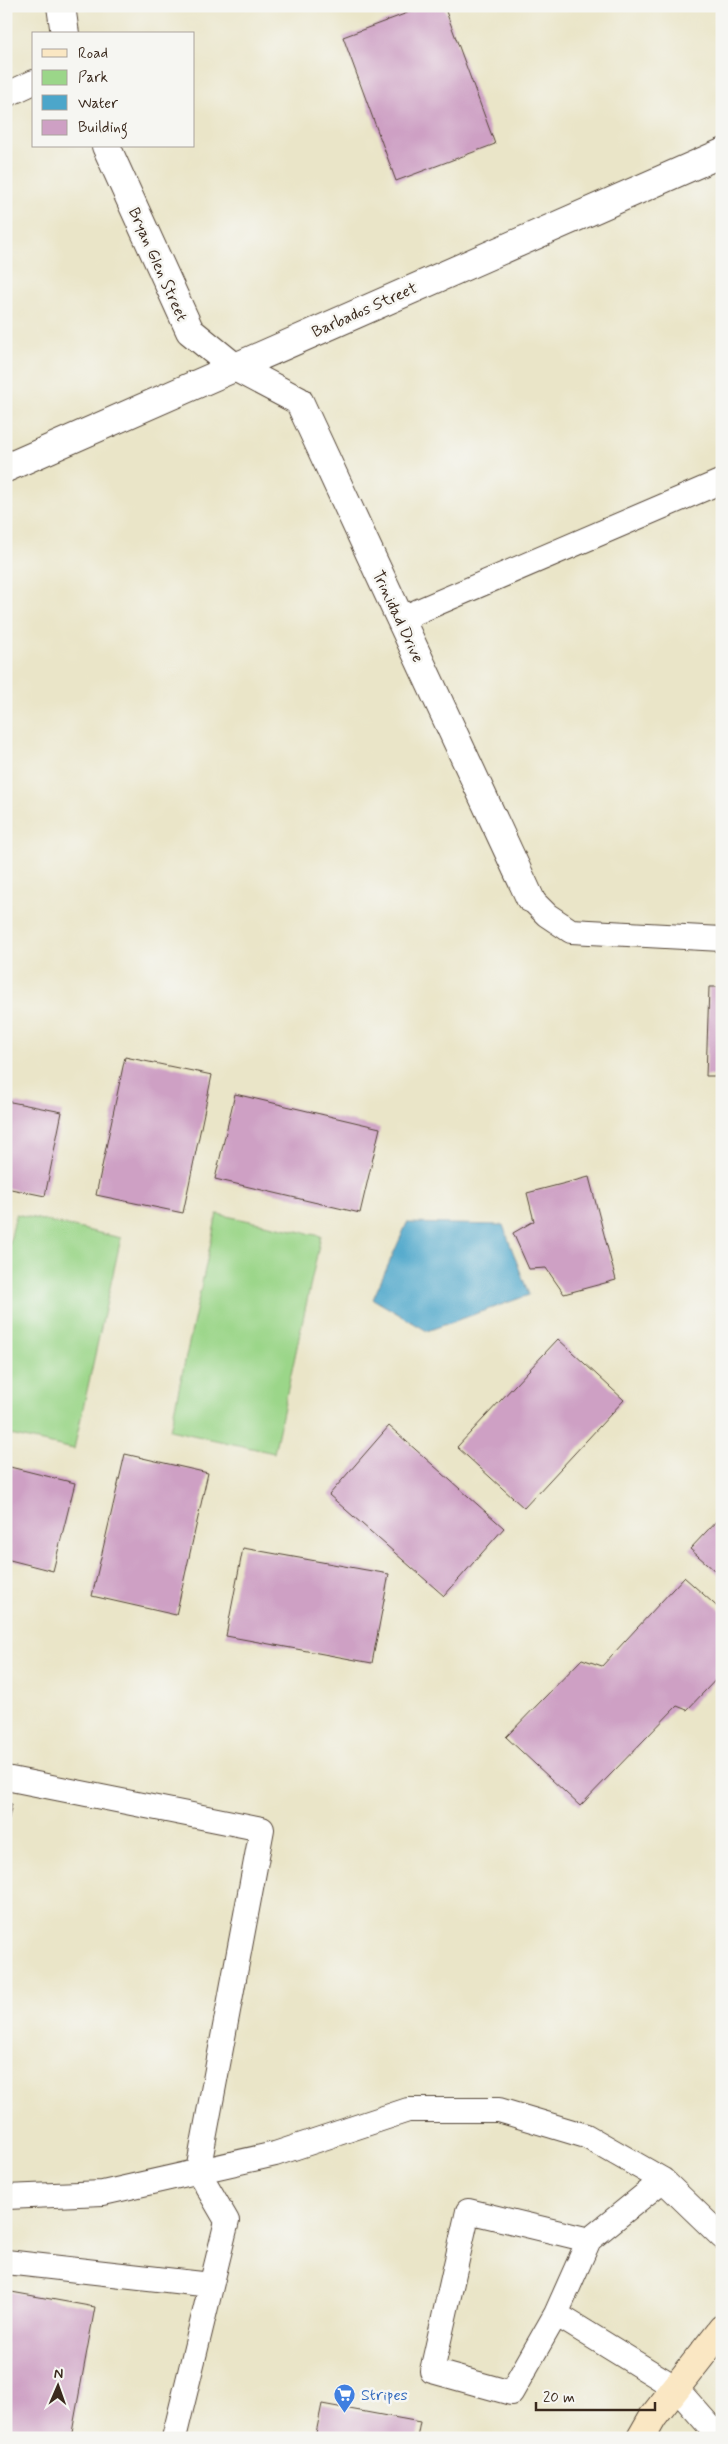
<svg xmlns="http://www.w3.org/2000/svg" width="728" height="2444" font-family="Mynerve,sans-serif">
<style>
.green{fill:#9bd689;stroke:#6b8054}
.water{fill:#4ca6ca;stroke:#446874}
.building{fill:#cea0c4}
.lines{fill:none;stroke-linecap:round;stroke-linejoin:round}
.lane-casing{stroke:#554638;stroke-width:26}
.street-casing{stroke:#554638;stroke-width:30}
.secondary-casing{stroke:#554638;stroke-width:30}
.lane{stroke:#fff;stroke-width:24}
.street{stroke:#fff;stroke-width:28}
.secondary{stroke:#fae7c3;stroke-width:28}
.labels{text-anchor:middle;stroke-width:5;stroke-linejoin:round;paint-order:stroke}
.street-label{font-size:16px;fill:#3b2a1e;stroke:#f6f6f2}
.shop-label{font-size:16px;fill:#366cbe;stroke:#f6f6f2;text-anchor:start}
</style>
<rect width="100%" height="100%" fill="#f6f6f2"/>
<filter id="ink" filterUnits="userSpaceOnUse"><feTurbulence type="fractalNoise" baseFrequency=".02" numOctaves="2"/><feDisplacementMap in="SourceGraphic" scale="10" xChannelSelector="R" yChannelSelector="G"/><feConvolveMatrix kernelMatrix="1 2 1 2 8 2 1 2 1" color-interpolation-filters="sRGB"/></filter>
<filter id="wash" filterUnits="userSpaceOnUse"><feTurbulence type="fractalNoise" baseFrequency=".0096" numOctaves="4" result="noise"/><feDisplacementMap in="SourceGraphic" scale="20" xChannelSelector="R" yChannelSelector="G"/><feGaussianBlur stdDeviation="1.12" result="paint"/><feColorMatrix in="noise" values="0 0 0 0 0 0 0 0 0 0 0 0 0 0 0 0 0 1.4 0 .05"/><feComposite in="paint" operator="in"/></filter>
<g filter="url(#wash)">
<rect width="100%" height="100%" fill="#eae5c8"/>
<path class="green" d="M16 1214 121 1238 74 1449 6 1434V1260Z
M217 1214 321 1236 274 1453 170 1430Z"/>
<path class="water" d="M407 1223 503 1225 529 1295 427 1331 373 1299Z"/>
<g id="blocks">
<path class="building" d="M426 6H444L495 144 396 181 343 37Z
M709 987H722V1076H706Z
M125 1057 212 1075 183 1213 96 1195Z
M235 1094 380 1128 360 1213 215 1179Z
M6 1101 62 1112 45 1196 6 1188Z
M589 1177 616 1280 564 1294 546 1268 529 1269 513 1233 534 1221 527 1193Z
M558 1339 624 1400 524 1508 457 1447Z
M389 1426 504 1528 444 1596 329 1495Z
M125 1454 208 1473 176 1615 92 1596Z
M6 1466 75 1483 53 1571 6 1559Z
M722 1515V1577L690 1549Z
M243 1548 389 1574 372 1663 226 1636Z
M684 1577 722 1611V1673L687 1710 677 1706 580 1806 506 1737 582 1659 602 1666Z
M6 1803 12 1804 7 1827H6Z
M6 2291 95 2307 71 2438H6Z
M322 2404 420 2422 417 2438H315Z"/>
</g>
</g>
<g filter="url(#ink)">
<use href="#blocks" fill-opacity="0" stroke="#554638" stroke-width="1"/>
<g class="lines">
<defs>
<path id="lane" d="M6 95 34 82
M400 619 722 481
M530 898 547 915 571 931 722 939
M6 1778 262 1829 198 2171 227 2221 174 2438
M6 2197 103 2193 275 2154 408 2110H499L586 2136 663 2180
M589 2240 663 2180 722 2237
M6 2262 211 2285
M556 2314 589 2240 468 2211 432 2371 511 2393 556 2314 676 2388 720 2438"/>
<path id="street" d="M61 6 65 34
M106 146 190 331 233 366 299 401 530 898
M6 468 722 153"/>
<path id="secondary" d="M641 2438 653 2417 722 2329"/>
</defs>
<use href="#lane" class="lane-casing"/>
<use href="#street" class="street-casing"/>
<use href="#secondary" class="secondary-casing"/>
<use href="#lane" class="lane"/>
<use href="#street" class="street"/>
<use href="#secondary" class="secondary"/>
</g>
</g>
<defs>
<symbol id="supermarket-pin" viewBox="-11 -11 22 30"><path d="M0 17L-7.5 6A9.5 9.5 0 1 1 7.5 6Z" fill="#3f7fe0" stroke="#f6f6f2"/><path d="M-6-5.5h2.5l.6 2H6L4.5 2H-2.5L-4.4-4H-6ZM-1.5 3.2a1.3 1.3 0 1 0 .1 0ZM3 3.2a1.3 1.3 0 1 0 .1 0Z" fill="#fff"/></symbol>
</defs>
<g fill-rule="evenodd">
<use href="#supermarket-pin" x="332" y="2382" width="25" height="34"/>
</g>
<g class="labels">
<g class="street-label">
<text transform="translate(159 264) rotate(66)" y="6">Bryan Glen Street</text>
<text transform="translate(364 309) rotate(-24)" y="6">Barbados Street</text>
<text transform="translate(399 616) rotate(65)" y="6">Trinidad Drive</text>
</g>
<g class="shop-label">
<text x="361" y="2400">Stripes</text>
</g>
</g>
<rect width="728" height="2444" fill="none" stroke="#f6f6f2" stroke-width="25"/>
<rect x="32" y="32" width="162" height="115" fill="#f6f6f2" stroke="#aba49d"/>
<rect x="42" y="49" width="25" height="8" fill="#fae7c3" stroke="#aba49d"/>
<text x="78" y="58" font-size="15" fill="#3b2a1e">Road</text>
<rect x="42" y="70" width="25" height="15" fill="#9bd689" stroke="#aba49d"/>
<text x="78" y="82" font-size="15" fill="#3b2a1e">Park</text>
<rect x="42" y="95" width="25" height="15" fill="#4ca6ca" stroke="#aba49d"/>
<text x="78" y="108" font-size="15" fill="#3b2a1e">Water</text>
<rect x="42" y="120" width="25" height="15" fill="#cea0c4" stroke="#aba49d"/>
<text x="78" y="132" font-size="15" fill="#3b2a1e">Building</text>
<g transform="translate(58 2386) rotate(2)" stroke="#f6f6f2" stroke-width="4" paint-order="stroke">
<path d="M0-4L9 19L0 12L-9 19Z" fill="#3b2a1e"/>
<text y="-8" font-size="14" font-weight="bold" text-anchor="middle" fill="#3b2a1e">N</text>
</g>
<path d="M536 2402v8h119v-8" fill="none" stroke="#3b2a1e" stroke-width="2.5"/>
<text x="543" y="2402" font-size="15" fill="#3b2a1e" stroke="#f6f6f2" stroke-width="4" paint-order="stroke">20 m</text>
</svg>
